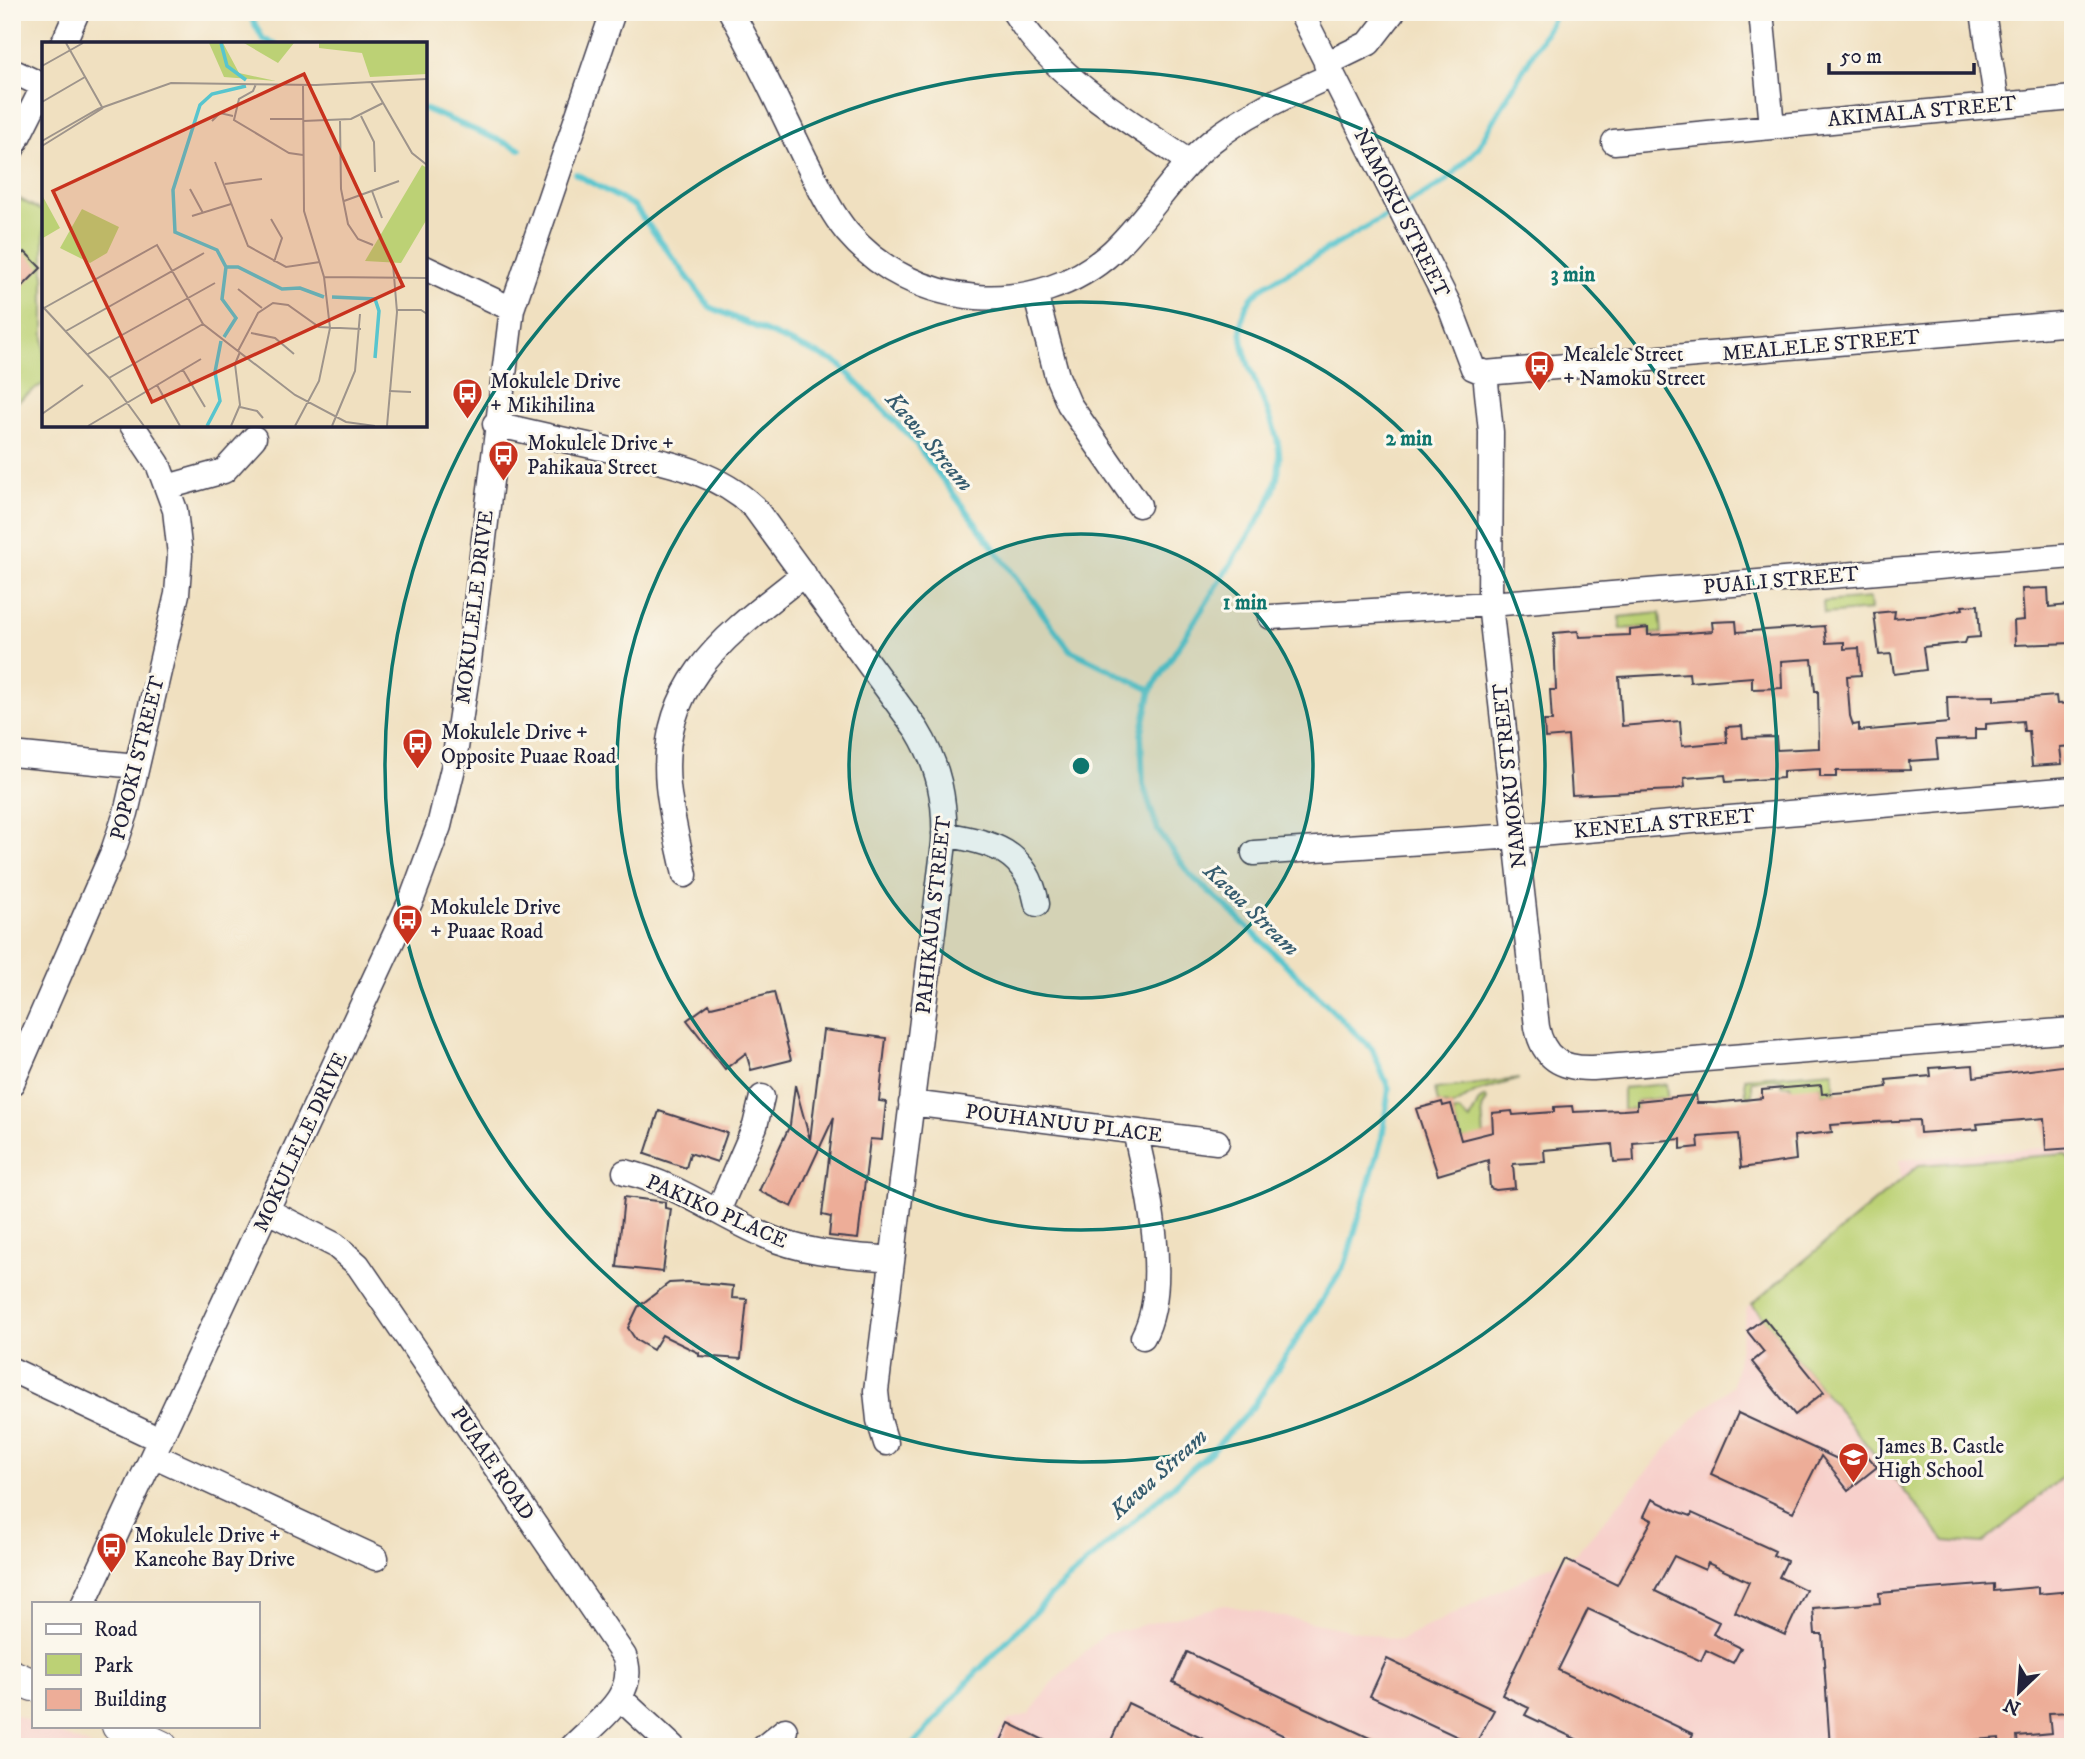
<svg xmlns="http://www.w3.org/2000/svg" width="2085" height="1759" font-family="'IM FELL DW Pica',serif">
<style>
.built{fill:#f7d0cb}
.green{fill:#bcd175;stroke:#6f7a58;stroke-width:2}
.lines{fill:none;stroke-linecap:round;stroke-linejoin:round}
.stream{stroke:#57c5ce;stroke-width:6}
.building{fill:#edad98;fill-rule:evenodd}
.minor-casing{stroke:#413e4f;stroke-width:27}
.major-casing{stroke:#413e4f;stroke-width:34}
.minor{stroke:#fff;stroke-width:24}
.major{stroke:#fff;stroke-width:32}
.ring{fill:none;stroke:#0f766e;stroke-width:3.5}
.labels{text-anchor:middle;stroke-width:6;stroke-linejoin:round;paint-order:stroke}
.street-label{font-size:21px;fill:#22223b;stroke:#fbf7ec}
.poi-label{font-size:21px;fill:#22223b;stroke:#fbf7ec;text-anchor:start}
.water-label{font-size:23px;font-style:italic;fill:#355b6e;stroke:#fbf7ec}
.inset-river{fill:none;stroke:#57c5ce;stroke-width:3.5}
.inset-road{fill:none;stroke:#9e948b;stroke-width:2}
.view{fill:#c8321e;fill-opacity:0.15;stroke:#c8321e;stroke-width:3.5}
.inset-edge{fill:none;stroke:#22223b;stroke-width:3.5}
.centre{fill:#0f766e;stroke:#fbf7ec;stroke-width:3.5}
.ring-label{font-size:21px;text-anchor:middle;font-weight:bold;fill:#0f766e;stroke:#fbf7ec;stroke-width:6;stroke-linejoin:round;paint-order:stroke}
</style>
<rect width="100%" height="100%" fill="#fbf7ec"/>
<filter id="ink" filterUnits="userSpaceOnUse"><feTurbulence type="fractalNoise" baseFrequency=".0143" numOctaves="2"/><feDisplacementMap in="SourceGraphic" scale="14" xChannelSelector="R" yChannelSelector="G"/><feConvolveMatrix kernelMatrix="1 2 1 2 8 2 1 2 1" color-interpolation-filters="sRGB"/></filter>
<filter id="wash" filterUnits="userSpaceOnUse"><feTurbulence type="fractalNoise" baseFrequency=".00686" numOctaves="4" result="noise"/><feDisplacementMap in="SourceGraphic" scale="28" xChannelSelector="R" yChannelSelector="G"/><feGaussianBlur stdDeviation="1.57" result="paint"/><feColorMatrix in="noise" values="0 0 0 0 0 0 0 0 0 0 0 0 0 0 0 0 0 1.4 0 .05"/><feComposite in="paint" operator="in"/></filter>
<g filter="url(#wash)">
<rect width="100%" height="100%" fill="#f0e0c0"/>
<path class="built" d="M2073 1145V1747H986L1009 1720 1029 1714 1056 1678 1105 1634 1225 1605 1400 1640 1576 1553 1693 1418 1733 1385 1747 1308 1901 1178 1899 1160Z
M12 1713 33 1722V1726H42L93 1747H12Z"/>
<path class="green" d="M12 195 44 212V383L12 405Z
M1870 598 1871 610 1824 614 1823 602Z
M1660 613 1662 633 1650 634 1649 627 1621 629 1619 617Z
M1833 1071 1835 1093 1822 1094 1821 1085 1792 1094 1791 1085 1782 1086 1781 1079 1752 1081V1095L1746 1096 1745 1078Z
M1519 1079 1476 1092 1453 1106 1438 1103 1435 1089Z
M1666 1084 1669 1116 1662 1098 1637 1101V1109L1623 1110V1088Z
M1485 1097 1487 1100 1482 1109 1484 1139 1461 1140 1453 1113 1459 1111 1470 1120 1479 1101Z
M2065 1154 2073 1163V1468L1982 1544 1945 1541 1752 1304 1919 1165Z"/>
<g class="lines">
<path class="stream" d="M248 12 263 39 275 44
M425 109 520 149
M576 174 634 206 710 307 838 363 914 441 1070 650 1151 690 1141 735 1143 784 1158 831 1190 875 1228 908 1372 1049 1389 1089 1382 1138 1345 1265 1252 1408 1212 1451 1056 1590 970 1679 912 1747
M1405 205 1446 181 1477 149 1557 12
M1151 690 1263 513C1274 493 1281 474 1279 451 1274 398 1206 325 1266 285L1396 210"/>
</g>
<g id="blocks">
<path class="building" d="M25 252 41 268 20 289 12 281V265Z
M2048 588 2049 607 2069 605 2070 620H2073V643L2015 645 2014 621 2024 620 2022 589Z
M1978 605 1980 637 1967 638 1965 643 1923 647 1926 670 1894 674 1891 654 1879 655 1874 613 1895 611 1894 618 1934 615 1963 609 1962 606Z
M1736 621 1737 632 1824 626 1826 643 1844 642V649L1859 648 1861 675 1847 676 1850 716 1853 725 1859 724V731L1948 723 1947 697 1994 696V701L2056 696 2057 704 2073 703V746L2060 747 2062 764 2032 766 2029 731H2024L2023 721 1986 724V729H1975V739L1936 740 1938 759 1909 761 1910 770 1836 771V777H1820V769L1783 771V778L1726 782 1725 775 1684 778 1685 787 1673 790 1572 795 1568 736 1545 738 1544 721H1552L1550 690H1556L1554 633 1578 631 1579 637 1630 635V630L1648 628V635L1686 633 1713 631 1712 622ZM1812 659 1815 691H1818L1819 748 1777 750 1776 737 1743 738 1742 726 1726 727 1727 742 1682 746 1680 721 1622 726 1619 677 1689 673 1690 682 1752 677V689L1782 688 1781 661Z
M774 992 791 1060 751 1070 746 1053 725 1069 687 1020 709 1004 711 1007Z
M823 1030 886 1038 879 1101 886 1102 882 1140 870 1139 858 1239 829 1236 831 1217 822 1215 834 1117 792 1207 759 1191 790 1125 795 1085 810 1140Z
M1973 1065 1974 1077 2069 1065 2070 1070H2073V1148L2046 1150 2044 1118 1977 1124 1978 1129 1920 1133 1919 1120 1873 1122 1831 1125 1832 1132 1794 1136 1796 1160 1741 1168 1738 1134 1698 1137 1699 1147 1681 1149V1139L1633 1143 1634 1161 1614 1162 1612 1144 1544 1150 1545 1162 1513 1164 1515 1188 1496 1190 1490 1188 1488 1160 1438 1175 1416 1109 1442 1102 1443 1106 1451 1104 1461 1140 1493 1132 1492 1113 1512 1111 1513 1115 1554 1112V1107L1572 1106 1573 1112 1623 1110 1637 1109V1101L1696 1095 1697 1103H1714L1762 1098V1090L1821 1085 1822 1094 1859 1091 1887 1087 1886 1080 1931 1076 1930 1068Z
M659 1111 727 1133 717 1162 690 1153 686 1168 645 1154Z
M624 1197 665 1202V1208L671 1209 663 1272 617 1267Z
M688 1282 733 1286 732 1298 747 1299 741 1359 699 1356V1353L662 1335 653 1350 636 1340 628 1328 638 1307 669 1283Z
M1764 1318 1824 1392 1795 1415 1752 1362 1764 1352 1747 1331Z
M1738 1413 1844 1462 1862 1449 1877 1467 1848 1490 1821 1456 1793 1512 1711 1474Z
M1652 1499 1677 1511 1691 1516 1692 1513 1775 1551 1773 1555 1787 1561 1779 1577 1806 1590 1785 1635 1735 1612 1749 1582 1708 1563 1705 1570 1674 1556 1655 1591 1719 1622 1713 1634 1741 1648 1733 1663 1706 1650 1701 1661 1588 1609 1558 1670 1693 1734 1687 1747H1593L1525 1715 1529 1708 1502 1695 1566 1560 1617 1585 1652 1520 1644 1516Z
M1994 1584V1591L2038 1587V1594L2071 1591 2073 1712 2049 1713 2051 1733 2017 1736 2018 1747H2000L1999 1738 1885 1747H1830L1822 1634H1815L1813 1608 1880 1603 1879 1593Z
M1187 1652 1284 1698 1389 1747H1307L1173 1682Z
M1387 1659 1494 1710 1474 1747H1456L1460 1738 1370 1696Z
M1128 1703 1220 1747H1108Z
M1009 1723 1058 1747H998Z"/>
</g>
</g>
<g filter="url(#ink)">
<use href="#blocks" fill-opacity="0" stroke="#413e4f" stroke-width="2"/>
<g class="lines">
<defs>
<path id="minor" d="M731 12C758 59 781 110 805 159 818 184 829 210 847 232 913 310 1037 321 1113 251 1149 217 1173 173 1212 141 1248 112 1291 94 1332 75
M1014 12C1056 80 1124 117 1189 162
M1301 12 1450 307 1473 368 1485 373 2073 323
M1761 12 1772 126
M1983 12 1997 104
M63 44 77 12
M1326 64 1369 43 1393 12
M12 71 44 86
M1614 142 2073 98
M12 149 44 85
M425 268 512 309
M1035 293 1057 376 1069 404 1139 505
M1485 373 1491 432 1490 604 1537 1027C1543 1058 1561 1069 1593 1068L2073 1030
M495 424C534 433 572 442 611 450 663 462 713 469 754 507L917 730C939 766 946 801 944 843L876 1391 879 1420 886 1443
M167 487 224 471 254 438
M1271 617 1490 604 2073 556
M12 754 137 766
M944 834C993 843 1027 850 1037 904
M1254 853 1516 836 2073 789
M685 875C679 846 671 816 668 786 658 680 730 633 804 574
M12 1083 112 854 126 813 177 594 180 555 175 510 158 464 132 425
M911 1103 1217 1142
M1135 1132C1148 1186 1171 1287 1143 1337
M625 1172C678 1184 717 1215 766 1236 806 1254 850 1255 892 1259
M268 1211 335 1245 358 1265 624 1656C640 1695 596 1722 572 1747
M718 1211 755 1126 762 1097
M12 1370 160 1440
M153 1455 376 1558
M84 1603 413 896 439 826 453 768 468 669 512 309 613 12
M620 1698 673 1747
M764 1747 785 1730"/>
<path id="major" d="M12 1676 33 1685
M118 1726 162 1747"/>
</defs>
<use href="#minor" class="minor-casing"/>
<use href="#major" class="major-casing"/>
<use href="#minor" class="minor"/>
<use href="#major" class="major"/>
</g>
</g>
<circle cx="1081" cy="766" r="232" fill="#0f766e" fill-opacity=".12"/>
<g class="ring">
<circle cx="1081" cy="766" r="232"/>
<circle cx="1081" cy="766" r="464"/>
<circle cx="1081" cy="766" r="696"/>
</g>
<defs>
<symbol id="bus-pin" viewBox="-11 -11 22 30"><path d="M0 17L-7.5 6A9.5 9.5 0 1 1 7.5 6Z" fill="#c8321e" stroke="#fbf7ec"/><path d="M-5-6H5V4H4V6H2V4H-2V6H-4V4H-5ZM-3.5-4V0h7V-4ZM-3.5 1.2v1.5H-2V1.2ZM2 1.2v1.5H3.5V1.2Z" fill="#fff"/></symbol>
<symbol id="school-pin" viewBox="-11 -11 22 30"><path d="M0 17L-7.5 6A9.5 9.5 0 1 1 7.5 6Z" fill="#c8321e" stroke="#fbf7ec"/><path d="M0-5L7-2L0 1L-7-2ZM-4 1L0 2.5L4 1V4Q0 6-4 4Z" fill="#fff"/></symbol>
</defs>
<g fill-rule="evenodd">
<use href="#bus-pin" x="1522" y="348" width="35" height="47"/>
<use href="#bus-pin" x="450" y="376" width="35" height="47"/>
<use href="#bus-pin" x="486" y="438" width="35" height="47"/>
<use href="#bus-pin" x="400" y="726" width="35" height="47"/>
<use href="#bus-pin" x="390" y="902" width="35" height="47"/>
<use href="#school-pin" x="1836" y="1440" width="35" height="47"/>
<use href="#bus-pin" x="94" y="1530" width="35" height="47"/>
</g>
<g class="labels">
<g class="street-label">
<text transform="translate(1922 111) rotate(-5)" y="7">AKIMALA STREET</text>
<text transform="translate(1402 213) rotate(63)" y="7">NAMOKU STREET</text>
<text transform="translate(1821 345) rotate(-5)" y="7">MEALELE STREET</text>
<text transform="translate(1781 580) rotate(-5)" y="7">PUALI STREET</text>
<text transform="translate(474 607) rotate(-83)" y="7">MOKULELE DRIVE</text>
<text transform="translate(137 758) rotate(-76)" y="7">POPOKI STREET</text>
<text transform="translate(1509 776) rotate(-96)" y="7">NAMOKU STREET</text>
<text transform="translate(1664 823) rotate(-5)" y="7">KENELA STREET</text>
<text transform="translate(933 915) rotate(-84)" y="7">PAHIKAUA STREET</text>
<text transform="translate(1064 1123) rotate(7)" y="7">POUHANUU PLACE</text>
<text transform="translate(300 1142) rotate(-65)" y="7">MOKULELE DRIVE</text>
<text transform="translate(717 1211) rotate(24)" y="7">PAKIKO PLACE</text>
<text transform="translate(493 1463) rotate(56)" y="7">PUAAE ROAD</text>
</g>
<g class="poi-label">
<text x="1563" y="361">Mealele Street<tspan x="1563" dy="24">+ Namoku Street</tspan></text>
<text x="490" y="388">Mokulele Drive<tspan x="490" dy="24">+ Mikihilina</tspan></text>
<text x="527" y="450">Mokulele Drive +<tspan x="527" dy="24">Pahikaua Street</tspan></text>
<text x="441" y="739">Mokulele Drive +<tspan x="441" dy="24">Opposite Puaae Road</tspan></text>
<text x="430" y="914">Mokulele Drive<tspan x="430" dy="24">+ Puaae Road</tspan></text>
<text x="1877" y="1453">James B. Castle<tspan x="1877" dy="24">High School</tspan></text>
<text x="134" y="1542">Mokulele Drive +<tspan x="134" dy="24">Kaneohe Bay Drive</tspan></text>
</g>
<g class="water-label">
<text transform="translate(930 441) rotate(50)" y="8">Kawa Stream</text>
<text transform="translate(1252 909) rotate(44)" y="8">Kawa Stream</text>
<text transform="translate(1158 1473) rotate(-42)" y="8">Kawa Stream</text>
</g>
</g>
<g transform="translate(42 42)">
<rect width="385" height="385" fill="#f0e0c0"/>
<path d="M167 1H181L197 31 234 39 182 35ZM202 1H252L236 21ZM277 1H385V32L328 35 320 11 277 6ZM380 123 385 126V177L359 221 323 219ZM0 153 18 186 1 196 0 194ZM40 167 77 185 65 211 48 221 18 206Z" fill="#bcd175"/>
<path class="inset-river" d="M179 1 185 24 204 38M204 44 170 52 158 63 131 148 133 190 175 208 184 225H196L240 247 258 246 282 255M290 255 333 257 337 269 333 316M182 295 194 276 180 257 184 225M165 384 178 359 173 330 179 299"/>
<path class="inset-road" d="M24 1 60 65M0 24 41 1M329 40 370 111 385 123M214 42 211 49 197 57 192 78 247 111 261 113M0 60 43 35M319 74 332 100 333 130M228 77H261M170 79 178 71 191 74M261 79 309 77 341 61M298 79 299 147 306 182 316 197 331 203M0 99 56 67 129 41 274 43 385 37M0 104 61 66M173 120 206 204 244 225 278 220M183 142 220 137M148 147 161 171M330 149 340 176M302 159 357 139M150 174 189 162M229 177 240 196 232 220M282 235 385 236M196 247 220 266M1 265 67 336 102 384M2 266 115 203 161 282 253 353 304 380 333 384M355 268H379L385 272M24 289 162 211M209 291 233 296 252 312M385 291V321M196 309 216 271 231 261 246 263 277 285 319 287M46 312 173 241M141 328 163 365M67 336 161 282M115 343 138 384M347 349 369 350M198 365 215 369 221 376M0 372 41 343M46 384 159 317M189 384 198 363 193 322 198 310M253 384 277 339 288 286 282 235 262 169 261 43M290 384 313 329 318 272M345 384 355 270 351 222"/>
<path class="view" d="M262 32 361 244 110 360 11 149Z"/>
<rect width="385" height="385" class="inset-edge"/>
</g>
<circle cx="1081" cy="766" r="10" class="centre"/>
<g class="ring-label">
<text x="1573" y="281">3 min</text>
<text x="1409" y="445">2 min</text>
<text x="1245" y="609">1 min</text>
</g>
<rect width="2085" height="1759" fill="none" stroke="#fbf7ec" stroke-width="42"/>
<rect x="32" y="1602" width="228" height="126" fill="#fbf7ec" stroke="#a4a2a5" stroke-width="2"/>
<rect x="46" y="1624" width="35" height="10" fill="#ffffff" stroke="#a4a2a5" stroke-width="2"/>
<text x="94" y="1636" font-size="21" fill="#22223b">Road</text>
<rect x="46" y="1654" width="35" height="21" fill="#bcd175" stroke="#a4a2a5" stroke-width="2"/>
<text x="94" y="1672" font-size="21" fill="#22223b">Park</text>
<rect x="46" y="1689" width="35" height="21" fill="#edad98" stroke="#a4a2a5" stroke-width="2"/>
<text x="94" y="1706" font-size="21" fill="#22223b">Building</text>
<g transform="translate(2019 1692) rotate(205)" stroke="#fbf7ec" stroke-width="5" paint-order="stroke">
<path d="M0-5L12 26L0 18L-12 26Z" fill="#22223b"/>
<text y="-10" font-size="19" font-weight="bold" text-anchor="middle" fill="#22223b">N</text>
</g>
<path d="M1829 63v10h145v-10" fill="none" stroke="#22223b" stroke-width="3.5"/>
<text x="1840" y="63" font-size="21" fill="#22223b" stroke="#fbf7ec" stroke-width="5" paint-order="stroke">50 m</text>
</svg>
